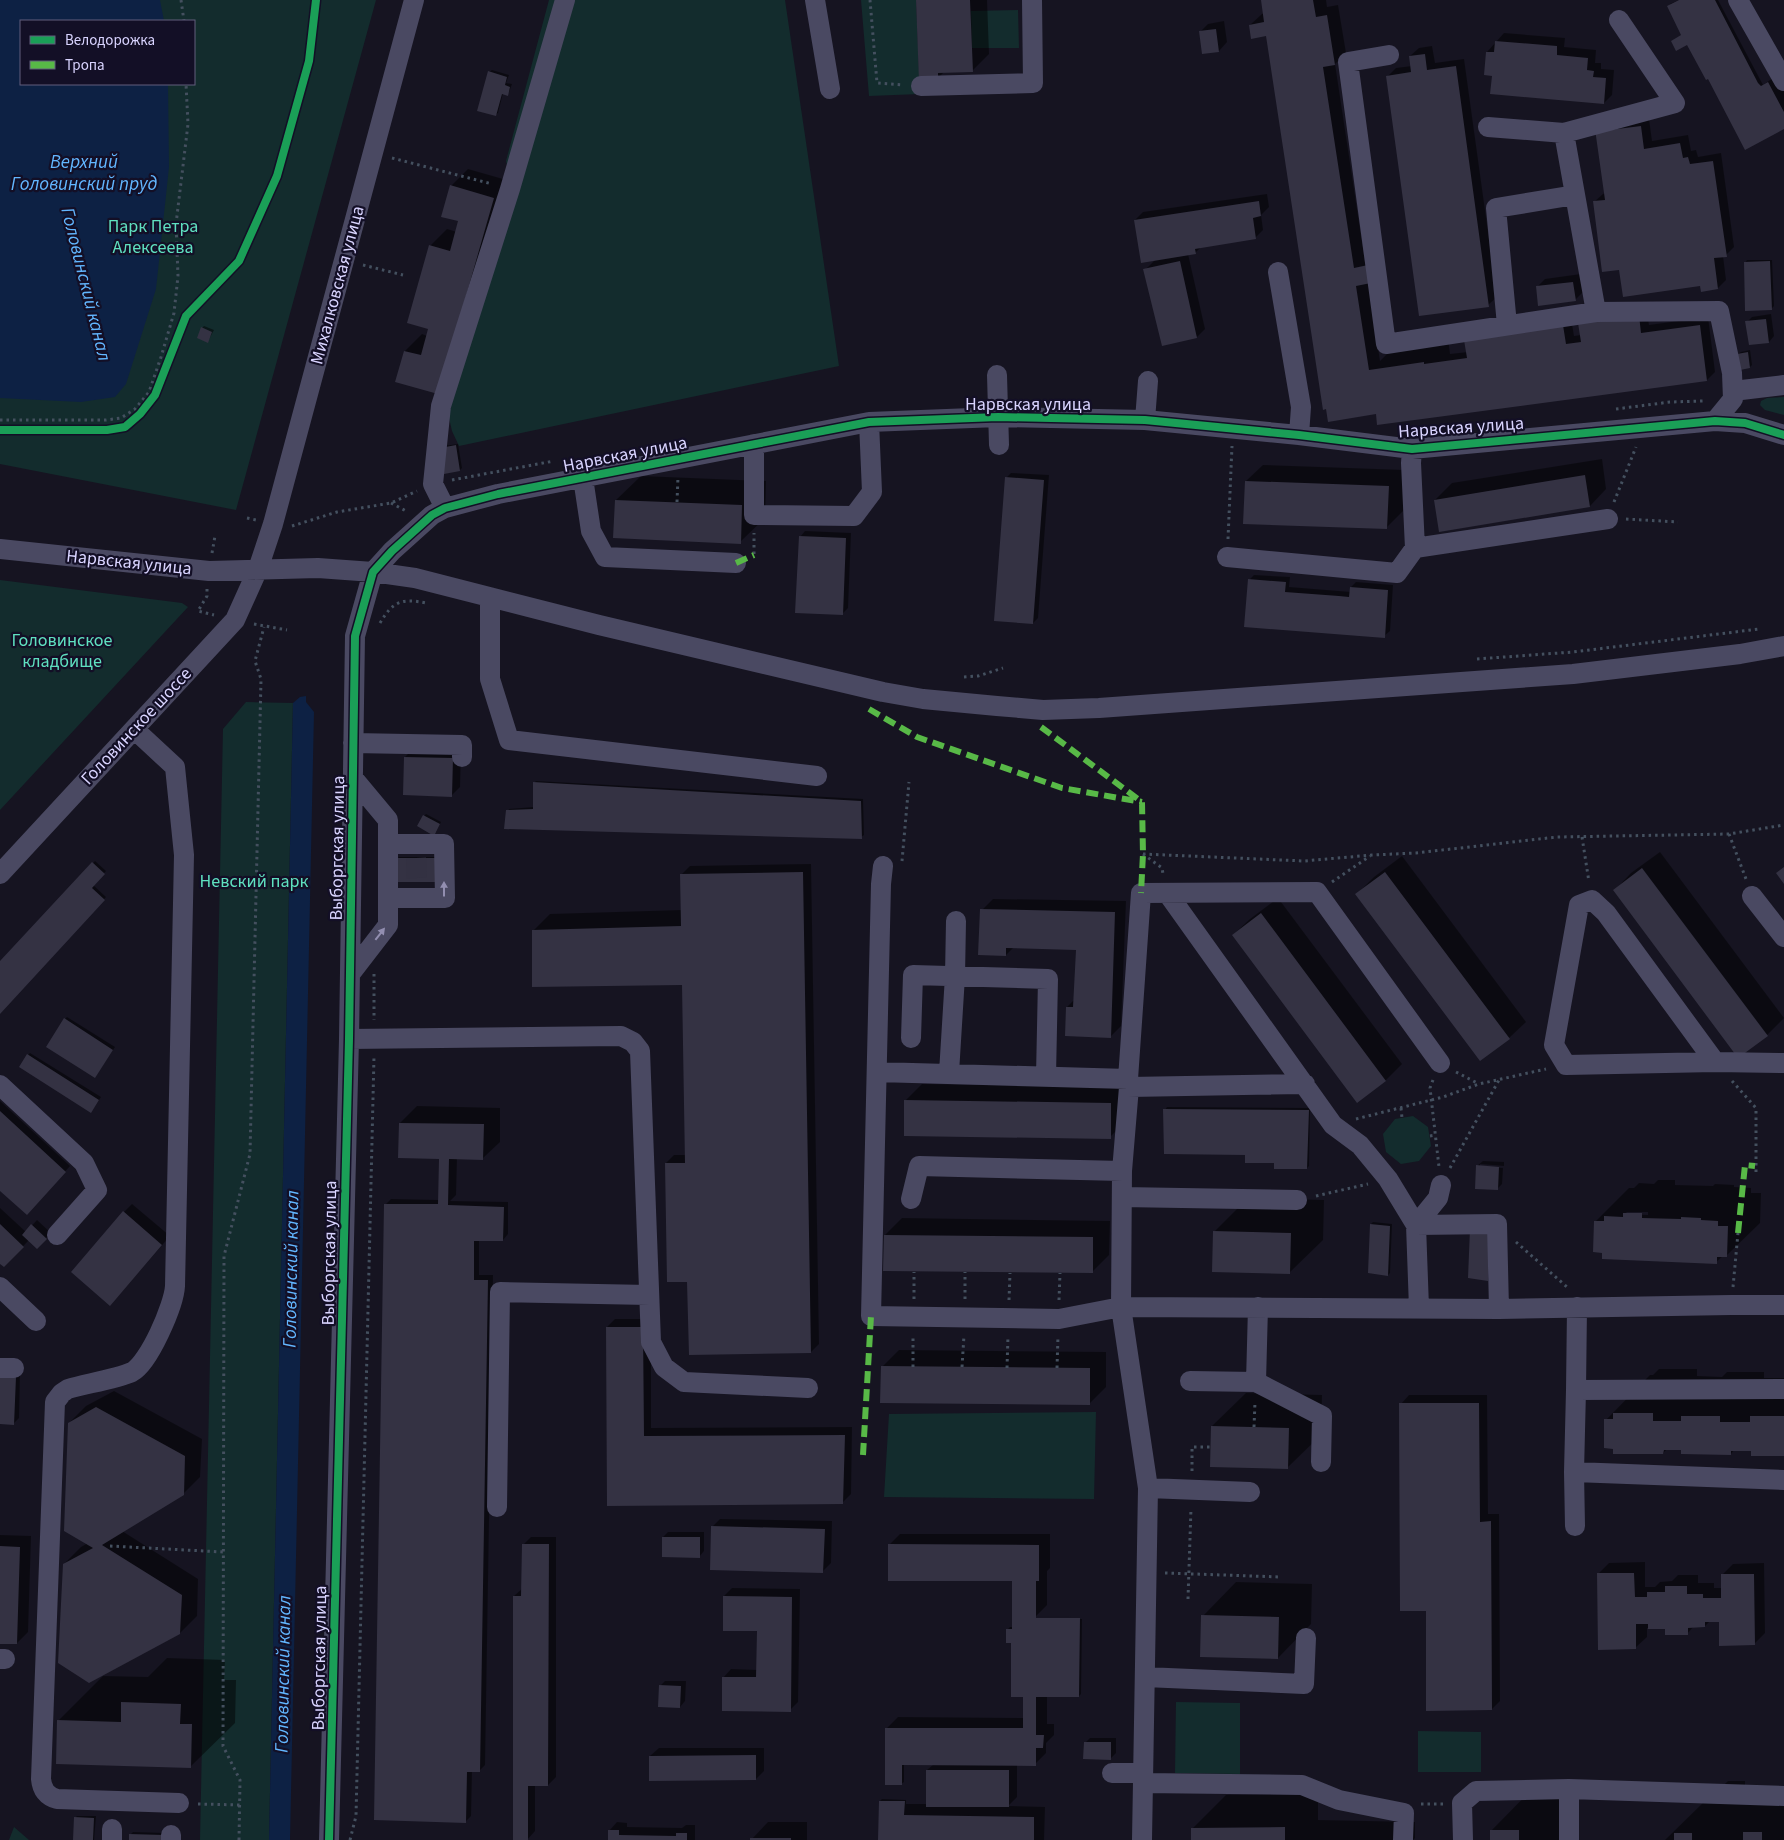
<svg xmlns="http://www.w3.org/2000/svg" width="1784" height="1840" font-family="'Source Sans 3',sans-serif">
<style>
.green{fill:#132c2d;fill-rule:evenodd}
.water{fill:#0d2144}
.shadow{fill:#0007;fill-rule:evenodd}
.building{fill:#343243}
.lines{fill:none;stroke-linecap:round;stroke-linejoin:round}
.minor-tunnel{stroke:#333142;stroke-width:20;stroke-dasharray:20 10;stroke-linecap:butt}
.path{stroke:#44505f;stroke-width:3;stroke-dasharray:2.5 4;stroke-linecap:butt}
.minor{stroke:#4a4962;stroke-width:20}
.quiet{stroke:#58b947;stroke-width:6;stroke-dasharray:12 6;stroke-linecap:butt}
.cycleway-casing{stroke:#130f26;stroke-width:11}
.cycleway{stroke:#1a9f57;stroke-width:8}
.oneway{fill:#928eb0}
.labels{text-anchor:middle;stroke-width:4.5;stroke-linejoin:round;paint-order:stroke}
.park-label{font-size:18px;fill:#5fe0c0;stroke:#130f26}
.street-label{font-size:18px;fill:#d9d4ff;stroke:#130f26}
.water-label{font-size:19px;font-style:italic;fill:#62b6ff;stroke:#130f26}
</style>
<rect width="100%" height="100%" fill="#161421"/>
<path class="green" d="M0 0H376L236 510 0 464ZM21 21H194V84H21Z
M549 0H785L839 366 459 446 452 431 447 409 512 186 506 161Z
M861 0H916L920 94 869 96Z
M1018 10 1019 48H972L971 11Z
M1784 397V415L1765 410 1760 405 1761 401 1767 398Z
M0 580 182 603 188 607 0 810Z
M246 702 293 703 269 1840H200L223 729Z
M1413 1116 1428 1127 1431 1146 1419 1161 1401 1164 1386 1152 1383 1134 1395 1119Z
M1096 1412 1094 1499 884 1497 889 1414Z
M1176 1702 1240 1703V1774L1175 1773Z
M1418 1731 1481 1732V1772H1418Z
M14 1827 29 1840H9Z"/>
<path class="water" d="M0 0H160L164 21H21V84H168L169 167 156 289 126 384 115 397 81 402 0 398Z
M306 696V702L314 712 290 1840H269L293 703 300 697Z"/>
<path class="shadow" d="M917 0H987L989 54 972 71H945L937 79Z
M1262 0H1326L1327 7 1338 5 1346 53 1335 64 1380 361 1395 346 1448 338 1450 354 1468 352 1571 318 1574 336 1581 335 1646 307 1649 325 1708 317 1715 372 1707 380 1376 413 1267 35 1250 25 1262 14 1264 13Z
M1679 0H1718L1763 85 1777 75 1784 89V128L1708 77 1687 43 1672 41 1683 34 1670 4Z
M1224 21 1227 42 1219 51 1203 53 1200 32 1208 24Z
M1504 33 1565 38 1564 47 1596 50 1595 63H1601V69L1614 70 1612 95 1604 103 1493 75 1487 52Z
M1432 46 1435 63 1464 59 1497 297 1488 305 1388 76 1396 68 1412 66 1410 56 1419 48Z
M492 70 509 75 506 83 512 84 509 92 507 94 503 93 498 113 495 115 489 72Z
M1649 119 1652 141 1688 135 1691 151 1696 150 1698 157 1721 153 1734 247 1726 255 1723 256 1726 280 1718 288 1620 268 1594 202 1603 194 1605 193 1597 129Z
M468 169 510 181 454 376 397 381 405 351 422 334 427 336 429 328 430 246 447 229 457 232 460 221 451 186Z
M1267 194 1269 207 1261 215 1263 230 1255 238 1201 247 1195 253 1188 254 1205 329 1197 337 1145 270 1155 260 1135 220 1143 212Z
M1747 260H1772L1774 306 1771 309 1745 263Z
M1581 274 1583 292 1575 300 1537 287 1545 279Z
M1771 314 1774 336 1769 342 1747 322 1752 317Z
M204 326 214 330 208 341 202 328Z
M1750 350 1752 365 1750 367 1738 354 1741 352Z
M458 444 462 468 460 470 444 446Z
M1602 459 1606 489 1590 506 1435 500 1452 483Z
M1263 465 1405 470 1403 511 1386 528 1246 481Z
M1011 473 1049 475 1038 618 1033 623 1006 478Z
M641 476 766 481 765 518 740 542 616 500Z
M805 531 851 533 848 608 842 614 800 537Z
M1254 575 1290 577 1289 587 1351 592V587L1356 582 1393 585 1390 631 1384 636 1249 580Z
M413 749 461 750 460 787 452 795 405 757Z
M536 781 863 799 864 835 861 837 507 811 509 809 534 807V783Z
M426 814 441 822 436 832 424 816Z
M1660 852 1784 1018 1767 1035 1615 890 1631 873Z
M1402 856 1526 1022 1509 1038 1357 894 1374 877Z
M399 857H439L437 881 397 859Z
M95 861 106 871 93 885 106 897 0 1012V963Z
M811 864 819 1344 811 1352 689 1281 666 1163 674 1155H686L684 984 533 931 550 914 682 910V874L690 866Z
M1278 898 1402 1064 1386 1080 1357 1101 1233 935 1250 919Z
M993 899 1126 901 1121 1026 1110 1037 1067 1007 1075 999 1077 949 1014 947 1006 955 982 910Z
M67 1017 115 1047 95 1077 65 1019Z
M30 1053 101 1097 93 1109 28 1055Z
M922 1084 1127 1087V1120L1110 1137 905 1101Z
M0 1101 70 1166 32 1208 0 1189Z
M417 1106 500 1108V1142L483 1158H457L456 1195 450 1201 508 1202V1234L503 1240H479V1275H493L485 1765 480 1770H472L471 1816 466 1821 386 1204 391 1199 439 1200 440 1159 400 1123Z
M1167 1107 1310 1108 1309 1166 1307 1168 1275 1162 1247 1154 1165 1110Z
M1483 1161 1504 1162V1166L1480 1164V1167L1503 1168 1502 1184 1497 1189 1477 1166Z
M1658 1180H1675V1185L1713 1186 1715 1184 1734 1185V1187L1751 1188V1193H1761L1760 1223 1726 1256H1723L1716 1262 1603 1252 1595 1222 1629 1188H1634L1639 1183 1654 1184ZM1627 1212H1648V1215L1624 1214Z
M1248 1198 1324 1200 1323 1240 1289 1273 1215 1231Z
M132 1204 170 1236 118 1296 124 1212Z
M0 1208 26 1232 37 1220 51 1233 37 1247 29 1240 4 1266 0 1262Z
M902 1218 1110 1221 1109 1255 1092 1272 885 1235Z
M1373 1222 1392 1224 1390 1273 1388 1275 1369 1272 1371 1224Z
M615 1319H651V1428L852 1427 851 1494 843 1502 608 1505 607 1327Z
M899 1350 1106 1352V1387L1089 1404 882 1367Z
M1659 1369H1697V1376L1722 1377 1727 1372H1764V1378H1784V1455L1752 1450H1734L1731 1454 1682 1449 1668 1448 1663 1453 1606 1420 1650 1375H1653Z
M0 1372H20L19 1418 14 1423H0Z
M114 1391 202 1439 200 1477 183 1494 122 1531 198 1579 197 1616 180 1633 64 1564 81 1547 88 1543 69 1423 86 1406Z
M1246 1393 1322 1395 1321 1435 1287 1468 1212 1426Z
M1409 1395H1487L1488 1514H1499L1500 1701 1492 1709 1427 1609 1401 1404Z
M720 1519 832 1521 831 1563 823 1571 712 1527Z
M668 1532H704V1551L699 1557 663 1537Z
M900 1534H1050V1568L1047 1571V1605L1036 1616 1082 1617 1035 1616 1033 1619H1082L1081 1694 1079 1696H1047V1724H1054V1735L1046 1743V1753L1035 1764H1017V1797L1008 1806 1045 1807 1044 1840H879L880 1801 882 1799 906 1800V1804H927V1770L934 1764H904V1782L901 1784 887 1728 898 1717 1024 1718 1025 1696 1013 1641 1007 1630 1010 1627H1013L1014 1580 889 1545Z
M0 1535 31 1536 28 1632 17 1643H0Z
M531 1537H556V1777L548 1785H535V1831L527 1840 514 1596 523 1588V1545Z
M1645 1562V1587H1655L1660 1582 1672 1581 1678 1575H1698V1583H1714V1588H1722V1575L1733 1564 1764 1563 1765 1633 1754 1644 1720 1621H1710L1705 1626H1694L1687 1634 1667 1628H1647V1637L1635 1648 1598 1574 1609 1563Z
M1236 1582 1312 1584 1311 1624 1278 1658 1203 1616Z
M732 1588 800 1589 798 1702 790 1710 723 1678 731 1669 758 1670V1630L724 1596Z
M167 1658 225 1660 224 1680H236L235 1723 190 1767 59 1720 103 1676 148 1677Z
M665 1681H686L685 1701 680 1707 660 1686Z
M1090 1738H1116V1753L1111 1758 1085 1743Z
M659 1748H764V1771L756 1779 650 1756Z
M1728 1781H1745V1790L1784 1791V1840H1665L1708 1798H1711Z
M1535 1786H1563L1568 1840H1491V1831Z
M1318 1794V1820L1415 1822V1838L1413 1840H1193V1828L1226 1795Z
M77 1816H96L94 1840H74L75 1818Z
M617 1822 627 1823V1827L682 1828 686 1825H695V1840H609V1831Z
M768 1822H807V1840H751Z
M133 1832 166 1833V1840H131V1834Z"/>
<path class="building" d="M916 0H970L973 72 938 73V80L919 82Z
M1261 0H1313L1316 17 1327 15 1335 65 1323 67 1354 268 1368 265 1371 283 1356 286 1369 370 1424 362V364L1467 358 1464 340 1563 325 1566 344 1581 342 1578 323 1639 315 1641 333 1700 325 1707 381 1377 425 1376 414 1328 422 1326 409 1323 410 1266 36 1251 39 1249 25 1264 22Z
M1679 0H1715L1758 83 1761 86 1768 82 1784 112V129L1745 150 1708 79 1706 80 1687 45 1676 51 1671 41 1681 35 1667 6Z
M1216 29 1219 52 1202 54 1199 31Z
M1495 41 1557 46V55L1588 58 1587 70 1594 71 1593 77 1606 78 1604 104 1490 94 1492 76 1484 75 1486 52H1494Z
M1425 54 1427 70 1456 66 1489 307 1419 316 1386 76 1411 72 1409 56Z
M488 71 507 77 505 85 510 87 508 96 502 94 496 116 477 111Z
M1641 126 1644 149 1680 143 1683 158 1688 157 1690 164 1713 161 1727 257 1714 258 1718 289 1701 292 1700 286 1623 297 1619 270 1602 272 1593 201 1605 200 1595 129 1609 130Z
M450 185 494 198 438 394 395 382 404 351 421 355 428 329 407 323 429 245 450 251 458 221 441 217Z
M1259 201 1261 216 1253 218 1256 239 1195 249 1196 254 1141 263 1134 220Z
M1180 261 1197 338 1162 346 1143 269Z
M1770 261 1772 310 1745 311 1744 262Z
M1573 282 1576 301 1538 306 1536 286Z
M1766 319 1769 343 1749 345 1745 321Z
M201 327 212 332 208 343 197 338Z
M1748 352 1750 368 1740 370 1737 354Z
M456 445 460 471 444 474 440 448Z
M1585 475 1590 507 1439 532 1434 500Z
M1005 477 1044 480 1033 624 994 621Z
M1245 481 1389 486 1387 529 1243 524Z
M615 500 742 505 741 544 613 538Z
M799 536 846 538 843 615 795 613Z
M1248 579 1286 582 1285 592 1339 596 1349 597 1350 587 1388 590 1385 638 1244 627Z
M404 757 453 758 452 797 403 795Z
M533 782 861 801 862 839 504 829 506 810 533 809Z
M423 815 440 824 434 836 417 826Z
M396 858H438L437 882H396Z
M92 862 105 874 92 888 105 900 0 1014V961Z
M1784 867V884L1776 873Z
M1642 868 1768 1036 1738 1058 1613 890Z
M803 872 811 1353 689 1355 687 1282H667L665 1163H685L682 985 532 987V930L681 926 680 874Z
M1385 872 1510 1039 1480 1061 1355 894Z
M980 909 1115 912 1111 1038 1065 1036 1066 1007H1073L1076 950 1006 948V956L978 955Z
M1261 913 1386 1081 1357 1103 1232 935Z
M64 1018 113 1050 95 1078 46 1047Z
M27 1054 99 1100 91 1113 19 1067Z
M904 1100 1111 1103V1139L904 1136Z
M1163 1109 1309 1110 1307 1169H1274V1163H1245V1155L1164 1154Z
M0 1111 66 1172 27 1215 0 1191Z
M399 1123 484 1124 483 1160 449 1159 448 1205 504 1207 503 1241H474V1280H488L480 1772H467L466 1823 374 1820 384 1204H438L439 1159 398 1158Z
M1476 1165 1499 1167 1498 1190 1475 1189Z
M123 1211 162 1245 110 1306 71 1272Z
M1623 1213H1642V1218L1681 1219V1217L1701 1218V1220L1718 1221V1226H1728L1727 1257H1717V1264L1602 1259V1253L1593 1252 1594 1221H1604V1216L1623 1217Z
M0 1224 24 1247 4 1267 0 1264Z
M31 1224 47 1239 37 1249 22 1235Z
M1370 1224 1390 1226 1388 1276 1368 1273Z
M1470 1229 1489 1232 1488 1281 1468 1278Z
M1213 1231 1291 1233 1290 1274 1212 1272Z
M884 1235 1093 1237V1273L883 1271Z
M606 1327H643L644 1436 845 1435 843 1504 607 1506Z
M881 1366 1090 1368V1405L880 1403Z
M0 1377H16L14 1425 0 1424Z
M1399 1403H1479L1480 1522 1491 1521 1492 1710 1426 1711V1611H1400Z
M96 1407 185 1456 184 1495 102 1545 182 1595 180 1634 89 1683 58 1663 63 1564 93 1548 64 1531 68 1423Z
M1613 1413H1653V1421H1681V1416H1720V1422H1750V1416H1784V1456H1751V1451H1731V1455L1681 1454V1450H1664L1663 1454H1613V1449L1604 1448V1419H1613Z
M1211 1426 1289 1428 1288 1469 1210 1467Z
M711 1526 825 1529 823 1573 710 1570Z
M662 1537H700V1558L662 1557Z
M522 1544H549L548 1786H528V1840H513V1596H521Z
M888 1544 1039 1545V1581H1036V1618H1080L1079 1697H1036V1735H1044L1043 1748H1036V1766L902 1765V1785H885V1728H1023V1697H1011V1643H1006V1629H1012V1581H888Z
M0 1546 20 1547 17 1644H0Z
M1597 1573H1634L1635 1597H1647V1592H1665V1586H1687V1594H1703V1598H1721V1574H1754L1755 1645 1719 1646V1622H1705V1627L1688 1628V1635H1665V1629H1648V1624H1636V1649L1598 1650Z
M723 1596 792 1597 791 1712 722 1711V1677H756L757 1631H723Z
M1201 1615 1279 1617 1278 1659 1200 1657Z
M659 1685 681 1686 680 1708 658 1707Z
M121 1702 181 1704 180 1724H192L191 1768 56 1764 57 1720 121 1722Z
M1084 1742H1111V1760L1083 1759Z
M756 1755V1780L649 1781V1756Z
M926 1770H1009V1807H926Z
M879 1801H905L904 1815 1034 1817V1840H878Z
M74 1817 94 1818 93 1840H73Z
M1285 1827V1840H1191V1828Z
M608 1830H619V1835L676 1836V1833H687V1840H608Z
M1490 1830H1519V1840H1490Z
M1743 1832H1762V1840H1743Z
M1674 1833H1692V1840H1674Z
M129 1834 164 1835V1840H129Z
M750 1838H791V1840H750Z"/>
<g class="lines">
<path class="minor-tunnel" d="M416 858 417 882"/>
<path class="path" d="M181 0 184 21
M870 0 877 83 903 85
M392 158 492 184
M363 265 403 275
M1616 409 1670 402 1704 401
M0 420H106L121 418 135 409 149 392 161 357 174 313 178 276 176 224 188 124 186 84
M452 480 554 461
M677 502 678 477
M1614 502 1636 447
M391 503 408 512
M247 518 256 520
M1626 519 1678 522
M292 526 337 512 391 503 417 491
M1228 539 1232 446
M212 553 215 536
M754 554V533
M207 589V596L198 611 214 615
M380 623C393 601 402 598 426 603
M254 624 287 630
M1477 659 1573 652 1759 629
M964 677 978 676 1003 668
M1729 834 1746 879
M1582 837 1589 882
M1143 854 1304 861 1372 855 1416 853 1557 837 1729 834 1784 825
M1143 854 1162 868 1163 874
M902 861 909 782
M1332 882 1370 856
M374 974V1020
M1456 1072 1479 1084
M1433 1080 1430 1088 1439 1167
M1732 1081 1756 1108V1172
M1401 1108 1402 1118
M1356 1119 1443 1097 1479 1084 1546 1069
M1430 1136 1436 1135
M1450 1168 1499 1080
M1316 1196 1368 1184
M1516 1242 1567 1287
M1733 1287 1738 1233
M914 1299V1272
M965 1299V1272
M1009 1300 1010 1273
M1059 1300 1060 1273
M913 1367V1335
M962 1367 964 1335
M1007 1368 1008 1336
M1057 1368 1058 1336
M1254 1427 1255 1402
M1192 1471V1447H1211
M110 1546 223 1552
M1165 1573 1281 1577
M1188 1599 1191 1508
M198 1804 240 1805
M1421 1804H1444
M239 1840 240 1780 223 1746 224 1256 250 1154 261 679 255 661 264 627
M350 1840 356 1816 374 1056"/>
<path class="minor" d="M815 0 830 89
M1738 0 1784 81
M1389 55 1348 62 1386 344 1596 312 1719 311 1732 373 1733 399 1715 421
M921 86 1033 83 1032 0
M1488 127 1564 133 1596 312
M1564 133 1675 103 1619 20
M1278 272 1301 407 1299 435
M1507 325 1496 208 1575 195
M997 375 999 445
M1733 391 1784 385
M1145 420 1148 381
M754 444V515L854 516 872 492 869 422
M1412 449 1411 463 1415 548 1608 519
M583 478 591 531 605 557 736 563
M445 508 433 484 441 406 510 189 565 0
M0 549 209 571 318 568 373 572 415 578 599 625 883 692 923 699 997 706 1043 710 1099 708 1573 674 1740 654 1784 646
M1227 557 1397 573 1415 548
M490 597V679L509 740 817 776
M134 729 175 767 184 855 175 1286C174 1305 149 1363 132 1372 116 1379 85 1384 68 1389L62 1393 55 1402 41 1779C42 1790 47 1796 57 1799L179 1803
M353 743 462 745V757
M388 844H444L445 898H388
M883 866 881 884 871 1316 1059 1319 1121 1307 1499 1309 1731 1305H1784
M0 874 235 620 258 569 273 524 414 0
M1168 894 1333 1125 1360 1145 1388 1179 1416 1225 1419 1308
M1752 896 1784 937
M1592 900 1606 913 1715 1062 1566 1065 1554 1045 1579 905Z
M351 973 388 925V820L353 778
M911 1038 913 975 1048 979 1046 1076
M349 1039 621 1036 633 1042 640 1051 651 1342 664 1367 684 1382 808 1388
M1715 1062 1784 1063
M877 1072 1128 1079
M949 1073 955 976 956 921
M0 1085 84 1163 97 1190 57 1235
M1129 1087 1305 1084
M1441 1185 1438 1198 1416 1225 1497 1224 1499 1309
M1122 1197 1297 1200
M911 1199 919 1166 1122 1171
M0 1287 36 1321
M1577 1307 1576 1390 1784 1389
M0 1368H14
M1190 1381 1256 1382 1258 1307
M1256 1382 1322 1416 1321 1462
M1576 1390 1574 1472 1784 1480
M1574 1472 1575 1526
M1148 1488 1250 1492
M497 1507 500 1292 649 1295
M0 1659H5
M1145 1677 1304 1684 1306 1638
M1112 1773H1143
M1143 1783 1302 1785 1339 1800 1404 1813 1403 1840
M1569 1789V1840
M112 1840V1829
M171 1840V1835
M329 1840 349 1039 355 636 373 572 392 551 432 515 445 508 498 494 869 422 998 417 1145 420 1299 435 1412 449 1715 421 1745 423 1784 435
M1142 1840 1148 1488 1121 1307 1122 1171 1129 1087 1128 1079 1141 893 1317 892 1440 1063
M1463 1840 1462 1803 1476 1791 1569 1789 1784 1796"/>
<path class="quiet" d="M736 563 754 555
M869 709 917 737 1062 788 1142 802
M1041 727 1142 802 1143 854 1141 893
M1738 1233 1745 1165 1755 1166
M863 1455 871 1316"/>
<defs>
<path id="cycleway" d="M0 430H107L125 427 140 414 155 395 186 316 239 261 277 176 309 61 316 0
M329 1840 349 1039 355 636 373 572 392 551 432 515 445 508 498 494 869 422 998 417 1145 420 1299 435 1412 449 1715 421 1745 423 1784 435"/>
</defs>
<use href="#cycleway" class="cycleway-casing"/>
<use href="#cycleway" class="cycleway"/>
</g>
<defs><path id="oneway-solid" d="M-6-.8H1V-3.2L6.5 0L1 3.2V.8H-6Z" transform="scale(1.25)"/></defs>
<g class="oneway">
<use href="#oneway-solid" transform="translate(444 889) rotate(-90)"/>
<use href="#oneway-solid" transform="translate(380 934) rotate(-52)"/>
</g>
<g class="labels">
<g class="park-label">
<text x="153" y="232">Парк Петра<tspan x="153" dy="21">Алексеева</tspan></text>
<text x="62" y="646">Головинское<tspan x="62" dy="21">кладбище</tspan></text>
<text x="254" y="887">Невский парк</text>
</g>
<g class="street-label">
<text transform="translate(337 285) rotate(-75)" y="6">Михалковская улица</text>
<text x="1028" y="410">Нарвская улица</text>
<text transform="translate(1461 427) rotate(-4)" y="6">Нарвская улица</text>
<text transform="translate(625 454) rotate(-11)" y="6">Нарвская улица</text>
<text transform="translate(129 562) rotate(6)" y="6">Нарвская улица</text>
<text transform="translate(136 726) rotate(-47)" y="6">Головинское шоссе</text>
<text transform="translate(337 848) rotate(-89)" y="6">Выборгская улица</text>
<text transform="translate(329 1253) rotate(-89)" y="6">Выборгская улица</text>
<text transform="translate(319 1658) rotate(-89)" y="6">Выборгская улица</text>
</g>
<g class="water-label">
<text x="84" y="168">Верхний<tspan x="84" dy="22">Головинский пруд</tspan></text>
<text transform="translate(87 284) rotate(76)" y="7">Головинский канал</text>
<text transform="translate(290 1269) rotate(-89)" y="7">Головинский канал</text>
<text transform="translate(282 1674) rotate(-89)" y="7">Головинский канал</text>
</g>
</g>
<rect x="20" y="20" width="175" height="65" fill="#130f26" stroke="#625e7d"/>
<rect x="30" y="36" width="25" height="8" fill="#1a9f57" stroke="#625e7d"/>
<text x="65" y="45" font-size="15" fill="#d9d4ff">Велодорожка</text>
<rect x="30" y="61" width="25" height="8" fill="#58b947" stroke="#625e7d"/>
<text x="65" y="70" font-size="15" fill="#d9d4ff">Тропа</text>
</svg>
